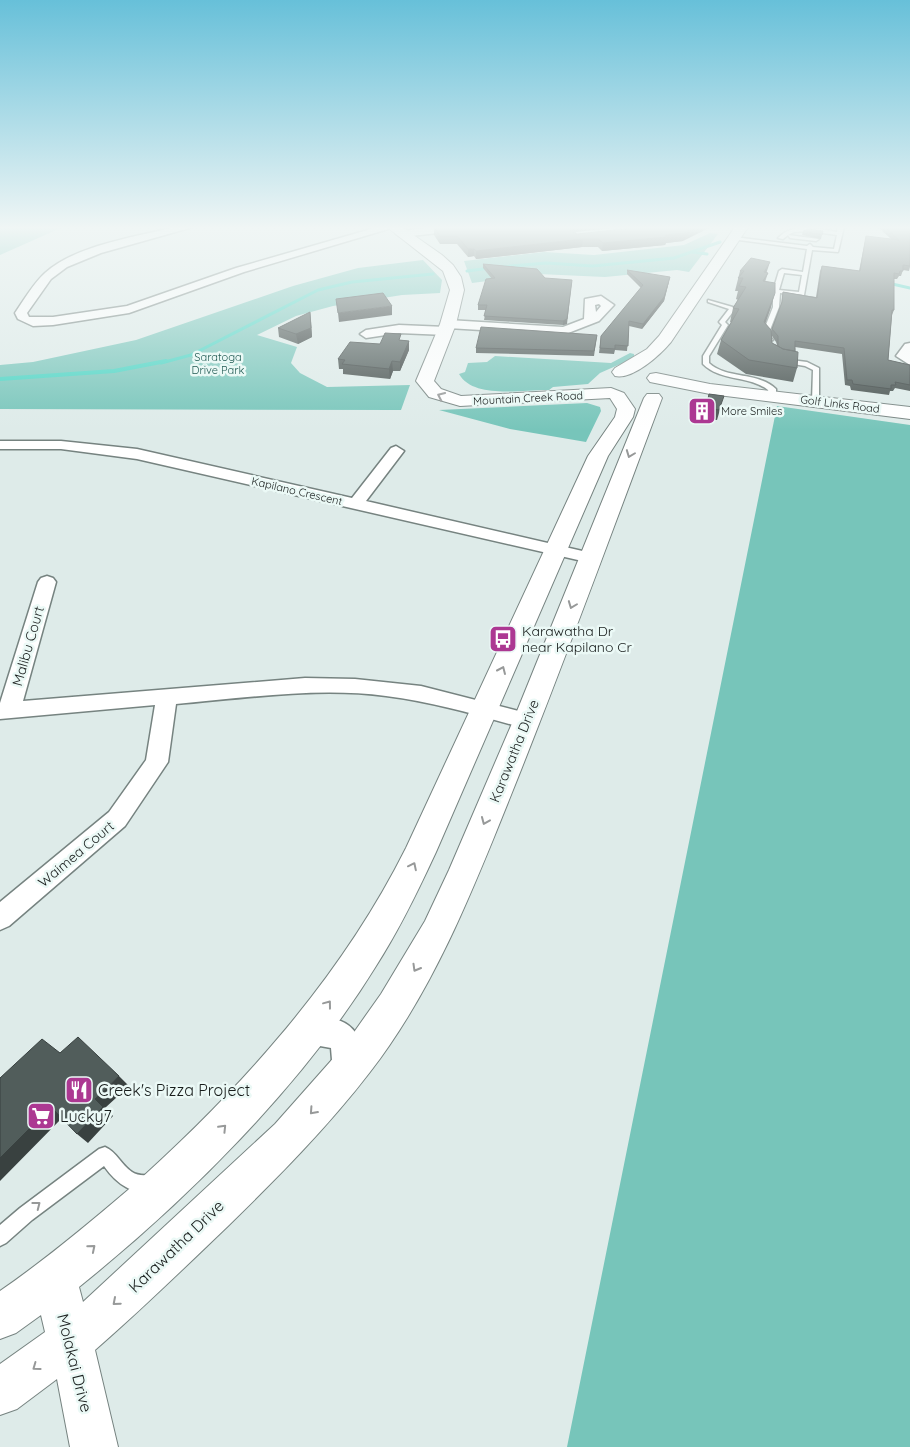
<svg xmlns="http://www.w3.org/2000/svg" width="910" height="1447" font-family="Quicksand,sans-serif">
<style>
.green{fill:#77c5ba}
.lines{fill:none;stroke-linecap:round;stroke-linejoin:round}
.stream-far1{stroke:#47d3c2;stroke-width:3}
.stream{stroke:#47d3c2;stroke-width:4}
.lane-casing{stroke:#768380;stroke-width:3}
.street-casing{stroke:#768380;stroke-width:3}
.secondary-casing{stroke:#768380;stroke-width:2}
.lane{fill:#fff;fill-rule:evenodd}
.street{fill:#fff;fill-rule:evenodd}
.secondary{fill:#fff;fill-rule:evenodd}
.wall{fill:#46504e;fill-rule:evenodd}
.shaded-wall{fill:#394140}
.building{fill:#515d5b;stroke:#394140}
.oneway{stroke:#979999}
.labels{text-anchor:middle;stroke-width:5;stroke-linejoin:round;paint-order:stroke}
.far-park-label{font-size:11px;fill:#225b54;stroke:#ebf9f6}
.far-street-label{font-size:11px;fill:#181d1c;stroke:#ebf9f6}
.far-poi-label{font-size:11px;fill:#181d1c;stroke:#ebf9f6;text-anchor:start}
.poi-label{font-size:14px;fill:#181d1c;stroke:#ebf9f6;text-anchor:start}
.street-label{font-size:14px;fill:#181d1c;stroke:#ebf9f6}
.near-poi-label{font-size:16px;fill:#181d1c;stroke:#ebf9f6;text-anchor:start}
.near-street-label{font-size:16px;fill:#181d1c;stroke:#ebf9f6}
</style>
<rect width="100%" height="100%" fill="#deebe9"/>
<path class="green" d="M0 227H63L0 255Z
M710 233 718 234 689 272 677 270 605 277 539 274 472 283 464 261 544 252 594 255 684 245Z
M423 260 442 280 440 293 402 295 333 306 296 316 257 335 297 347 291 363 300 373 327 387 410 385 401 410 0 409V365L33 362 136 340 293 286 358 268Z
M630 353 634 354V358L600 373 588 384 553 387 549 390C524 389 474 400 459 374L465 372 468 363 487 362 495 356 611 363Z
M587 403 600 407 601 411 586 442 510 429 439 410Z
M777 406 910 425V1447H567Z"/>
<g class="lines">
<path class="stream-far1" d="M692 252 707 254
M501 267 546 263 593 266 674 258 720 242
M467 271 490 268
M888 283 910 288
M161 363 191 355 318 290 352 282 433 274"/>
<path class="stream" d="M0 379 114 371 166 361"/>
<defs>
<path id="lane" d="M838 227H844L838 252 812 250 804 295 780 293 779 307 768 335 773 340 768 341 762 335 773 307V291L779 271 782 269 803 272 807 249 731 239 734 237 807 246 810 244 813 247 834 249 837 235 809 231 794 232 788 235 819 239 816 241 790 238 788 235 783 239 778 238C794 222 817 229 837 232ZM784 273 802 275 799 292 779 290Z
M708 300 736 308 725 322 728 325 709 356V363C728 380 757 371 776 389V398H770L768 390C749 375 721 382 703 364V356L722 325 719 322 729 309 708 302Z
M783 359 807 362 819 368V403L812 401 813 370 805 366 781 362V360Z
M105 1147C117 1152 121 1165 132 1172 139 1177 148 1174 156 1177L158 1183 156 1189C134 1198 116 1183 104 1166L32 1220 6 1243 0 1246V1225L20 1208 99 1149Z"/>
<path id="street" d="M175 227H193L101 253 67 267 51 279 27 313 29 317H53L127 306 236 268 378 227H395L244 272 129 313 53 325 33 326 18 319 15 313C24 300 33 284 45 273 76 245 136 237 175 227Z
M436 227H471L466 230 401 237 396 234 401 231Z
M601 296 614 305 599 321 563 335 448 328 442 324 448 320 563 327 584 319 585 299ZM599 304 601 306 596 312 595 305Z
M399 325 446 327 452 331 446 335 399 333 366 338 360 334 366 330Z
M910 343V365L896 356 905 344Z
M0 441H61L137 449 352 498 391 448 396 446 404 451 366 501 591 553 597 554 600 558 597 562 591 563 137 459 61 449H0Z
M47 576 53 578 56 582 23 701 305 678 355 679 421 686 534 715 538 721 534 727 527 729C481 716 434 702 386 696 317 687 246 698 176 704L168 762 125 826 9 926 0 930V902L109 812 146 760 155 705 0 719V703L38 582 41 578Z
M325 1017C367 1023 364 1052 351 1083L341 1088 331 1083 326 1073 332 1060 331 1048 320 1046 303 1053 293 1049 289 1039 293 1029Z"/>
<path id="secondary" d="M387 227H402L442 255 453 265 461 277 464 290 456 324 434 381 441 389 461 396 611 388 624 393 635 409 633 417 608 456 436 852C418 891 399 930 376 966 303 1085 187 1200 79 1287L83 1302 275 1124 345 1045 381 994 425 921 449 870 513 721 644 398 647 394H659L662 398C613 529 565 660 513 790 474 887 435 988 370 1072 327 1128 278 1177 228 1226 184 1268 141 1310 95 1350L118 1447H70L57 1379 17 1409 0 1415V1364L45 1332 41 1315 16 1333 0 1339V1291C45 1260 87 1225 128 1190 238 1092 340 980 406 848L588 456 615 417 617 409 610 398 460 406 429 397 416 381 440 324 450 290 443 271Z
M735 227H748L671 342C660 355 633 380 615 376L612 372 615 368 647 349 659 336Z
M656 373 710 384 910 407V419L710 394 650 382 647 378 650 374Z"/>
</defs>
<use href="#lane" class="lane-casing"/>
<use href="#street" class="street-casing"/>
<use href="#secondary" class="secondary-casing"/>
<use href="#lane" class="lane"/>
<use href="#street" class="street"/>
<use href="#secondary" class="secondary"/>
</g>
<path class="wall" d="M878 227H910V267L909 271 903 270 901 276H899L897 279H894V310L892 315 888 360 910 365V391L895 388 893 391H890L889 395 851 390 850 386 845 385 842 354 795 347 797 368 793 382 746 374 717 354 721 340 731 322H730L733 308 738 300 736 299 738 291H735L740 271 768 273 765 282 771 307 765 323 771 331 781 306 782 298 783 292 816 297 820 271 822 266 859 271 866 236 891 239ZM772 336 776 342 777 345 772 343Z
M434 228 576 232 575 233 577 234 683 241 666 243 665 245 602 251 598 247H582L476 259 474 256 468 257 457 244H440L434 235Z
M803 231H823L821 239 802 235Z
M483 264 537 269 567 324 563 325 484 320 486 310H478V305L492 279 483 268Z
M627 270 669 282 664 301 642 329 629 326 627 351 615 350 614 354 599 353 601 336 641 288 627 274Z
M311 321 312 337 298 344 279 337 278 328Z
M597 335 594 356 476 353V348Z
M401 340 409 341V350L400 371H393L390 379 343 374V369H339L338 359 380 344Z
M709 394 721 406 717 420 703 418Z"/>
<path class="shaded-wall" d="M573 227H621L576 232 569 238 570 230Z
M697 227H711L683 241 666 243 665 245 602 251 603 243 665 235Z
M583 239 582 247 476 259V251Z
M468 249H474V256L468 257Z
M770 262 766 274 764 272Z
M670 277 664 301 642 329 643 324Z
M572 280 567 324 563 325V321Z
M775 293 771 307 761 336 764 322Z
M392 306V315L339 322 338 313Z
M310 312 312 337 298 344 296 334Z
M409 341V350L400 371V362Z
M392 361 393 371 390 379 389 369Z
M119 1076 129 1086 105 1108 113 1116 88 1143 77 1134 95 1099Z
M51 1107 63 1117 0 1181V1158Z"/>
<path class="building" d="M438 227H573L570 230 577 234 643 227H697L684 233 665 235 667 237 603 243 598 239H583L476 251 474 249H468L457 236H440L434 228Z
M885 227H910V266L903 265V271H900L899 274 894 273V310H892L888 360 910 365V385L895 382 896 385H891V389L853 384 852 380H847L844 348 795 341V351L783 349 778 346V336L772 329 782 302 783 292 817 298 822 266 860 271 866 236 899 240Z
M810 229 823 231 822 235 803 231Z
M751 258 770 262 764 272 768 273 763 281 775 283V293L764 322 771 330 772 343 783 349 798 352 797 368 749 360 721 340 739 309 733 308 746 287 739 286 743 278H738L744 271H740Z
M483 264 537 269 545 278 572 280 567 319 563 321 484 316 487 305H478L486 279 495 278Z
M627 270 670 277 664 297 643 324 629 321 628 346 615 345V349L600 348 601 336 643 285Z
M383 293 392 306 338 313 336 299Z
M310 312 311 328 296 334 278 328Z
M481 327 597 335 594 351 476 348Z
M385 333 401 334 399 340 409 341 400 362 392 361 389 369 342 364 345 360 338 359 350 342 380 344Z
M709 394 724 396 719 410 706 408Z
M78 1037 119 1076 95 1099 103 1107 77 1134 51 1107 0 1158V1078L42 1039 60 1053Z"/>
<defs><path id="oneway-chevron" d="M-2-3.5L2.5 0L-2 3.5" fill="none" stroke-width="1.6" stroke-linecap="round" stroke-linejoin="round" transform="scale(1.25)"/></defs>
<g class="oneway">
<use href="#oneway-chevron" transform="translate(441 396) rotate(-155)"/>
<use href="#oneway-chevron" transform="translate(630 454) rotate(111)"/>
<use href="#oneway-chevron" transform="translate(572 605) rotate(111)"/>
<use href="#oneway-chevron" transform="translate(502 670) rotate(-66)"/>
<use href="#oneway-chevron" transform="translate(485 821) rotate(113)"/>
<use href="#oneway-chevron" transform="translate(413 866) rotate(-64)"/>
<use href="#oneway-chevron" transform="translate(416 968) rotate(120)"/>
<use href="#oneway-chevron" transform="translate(328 1004) rotate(-53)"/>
<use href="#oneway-chevron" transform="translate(313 1111) rotate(132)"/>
<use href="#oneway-chevron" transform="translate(223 1128) rotate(-46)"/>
<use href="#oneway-chevron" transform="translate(37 1205) rotate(-38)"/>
<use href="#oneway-chevron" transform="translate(92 1248) rotate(-40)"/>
<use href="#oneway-chevron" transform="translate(116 1302) rotate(139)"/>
<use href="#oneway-chevron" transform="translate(36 1367) rotate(144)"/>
</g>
<linearGradient id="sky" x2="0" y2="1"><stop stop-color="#67c0d9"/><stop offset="0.53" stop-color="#f0f6f5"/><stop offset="1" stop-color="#f0f6f5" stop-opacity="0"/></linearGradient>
<rect width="910" height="430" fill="url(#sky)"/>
<defs>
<symbol id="building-square" viewBox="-11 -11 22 22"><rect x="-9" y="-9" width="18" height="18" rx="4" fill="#ac3892" stroke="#ebf9f6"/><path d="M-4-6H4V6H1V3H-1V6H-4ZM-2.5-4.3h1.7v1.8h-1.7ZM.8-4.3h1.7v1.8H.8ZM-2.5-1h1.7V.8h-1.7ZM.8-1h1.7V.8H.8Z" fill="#fff"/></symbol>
<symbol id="bus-square" viewBox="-11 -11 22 22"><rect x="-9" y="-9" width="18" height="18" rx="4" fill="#ac3892" stroke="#ebf9f6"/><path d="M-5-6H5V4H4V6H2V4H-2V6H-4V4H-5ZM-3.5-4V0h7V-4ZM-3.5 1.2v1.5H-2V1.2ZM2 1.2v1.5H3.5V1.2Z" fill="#fff"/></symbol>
<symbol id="restaurant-square" viewBox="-11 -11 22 22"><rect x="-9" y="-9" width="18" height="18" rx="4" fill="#ac3892" stroke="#ebf9f6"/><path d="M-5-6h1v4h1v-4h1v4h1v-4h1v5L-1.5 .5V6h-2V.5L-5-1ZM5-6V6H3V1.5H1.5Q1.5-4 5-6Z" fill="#fff"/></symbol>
<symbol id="supermarket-square" viewBox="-11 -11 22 22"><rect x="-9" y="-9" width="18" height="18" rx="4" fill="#ac3892" stroke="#ebf9f6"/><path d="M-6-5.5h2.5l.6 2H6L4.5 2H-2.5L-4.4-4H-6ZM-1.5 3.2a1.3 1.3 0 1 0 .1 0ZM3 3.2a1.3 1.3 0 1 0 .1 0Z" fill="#fff"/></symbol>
</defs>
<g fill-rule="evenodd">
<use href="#building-square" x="686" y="395" width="32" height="32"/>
<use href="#bus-square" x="487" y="623" width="32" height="32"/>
<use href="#restaurant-square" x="63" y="1074" width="32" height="32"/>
<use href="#supermarket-square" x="25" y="1100" width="32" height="32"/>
</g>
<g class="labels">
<g class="far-park-label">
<text x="218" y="361">Saratoga<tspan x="218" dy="13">Drive Park</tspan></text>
</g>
<g class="far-street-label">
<text transform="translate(528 398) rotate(-3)" y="4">Mountain Creek Road</text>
<text transform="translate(840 404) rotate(7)" y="4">Golf Links Road</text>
<text transform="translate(297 491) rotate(13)" y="4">Kapilano Crescent</text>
</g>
<g class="far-poi-label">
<text x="721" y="415">More Smiles</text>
</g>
<g class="poi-label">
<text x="522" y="636">Karawatha Dr<tspan x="522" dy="16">near Kapilano Cr</tspan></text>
</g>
<g class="street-label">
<text transform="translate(28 646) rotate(-74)" y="5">Malibu Court</text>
<text transform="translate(514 751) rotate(-68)" y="5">Karawatha Drive</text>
<text transform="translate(76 854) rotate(-40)" y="5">Waimea Court</text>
</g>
<g class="near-poi-label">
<text x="98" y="1096">Creek's Pizza Project</text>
<text x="60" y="1122">Lucky7</text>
</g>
<g class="near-street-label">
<text transform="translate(176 1246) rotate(-44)" y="6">Karawatha Drive</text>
<text transform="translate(75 1363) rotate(76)" y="6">Molakai Drive</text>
</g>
</g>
</svg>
